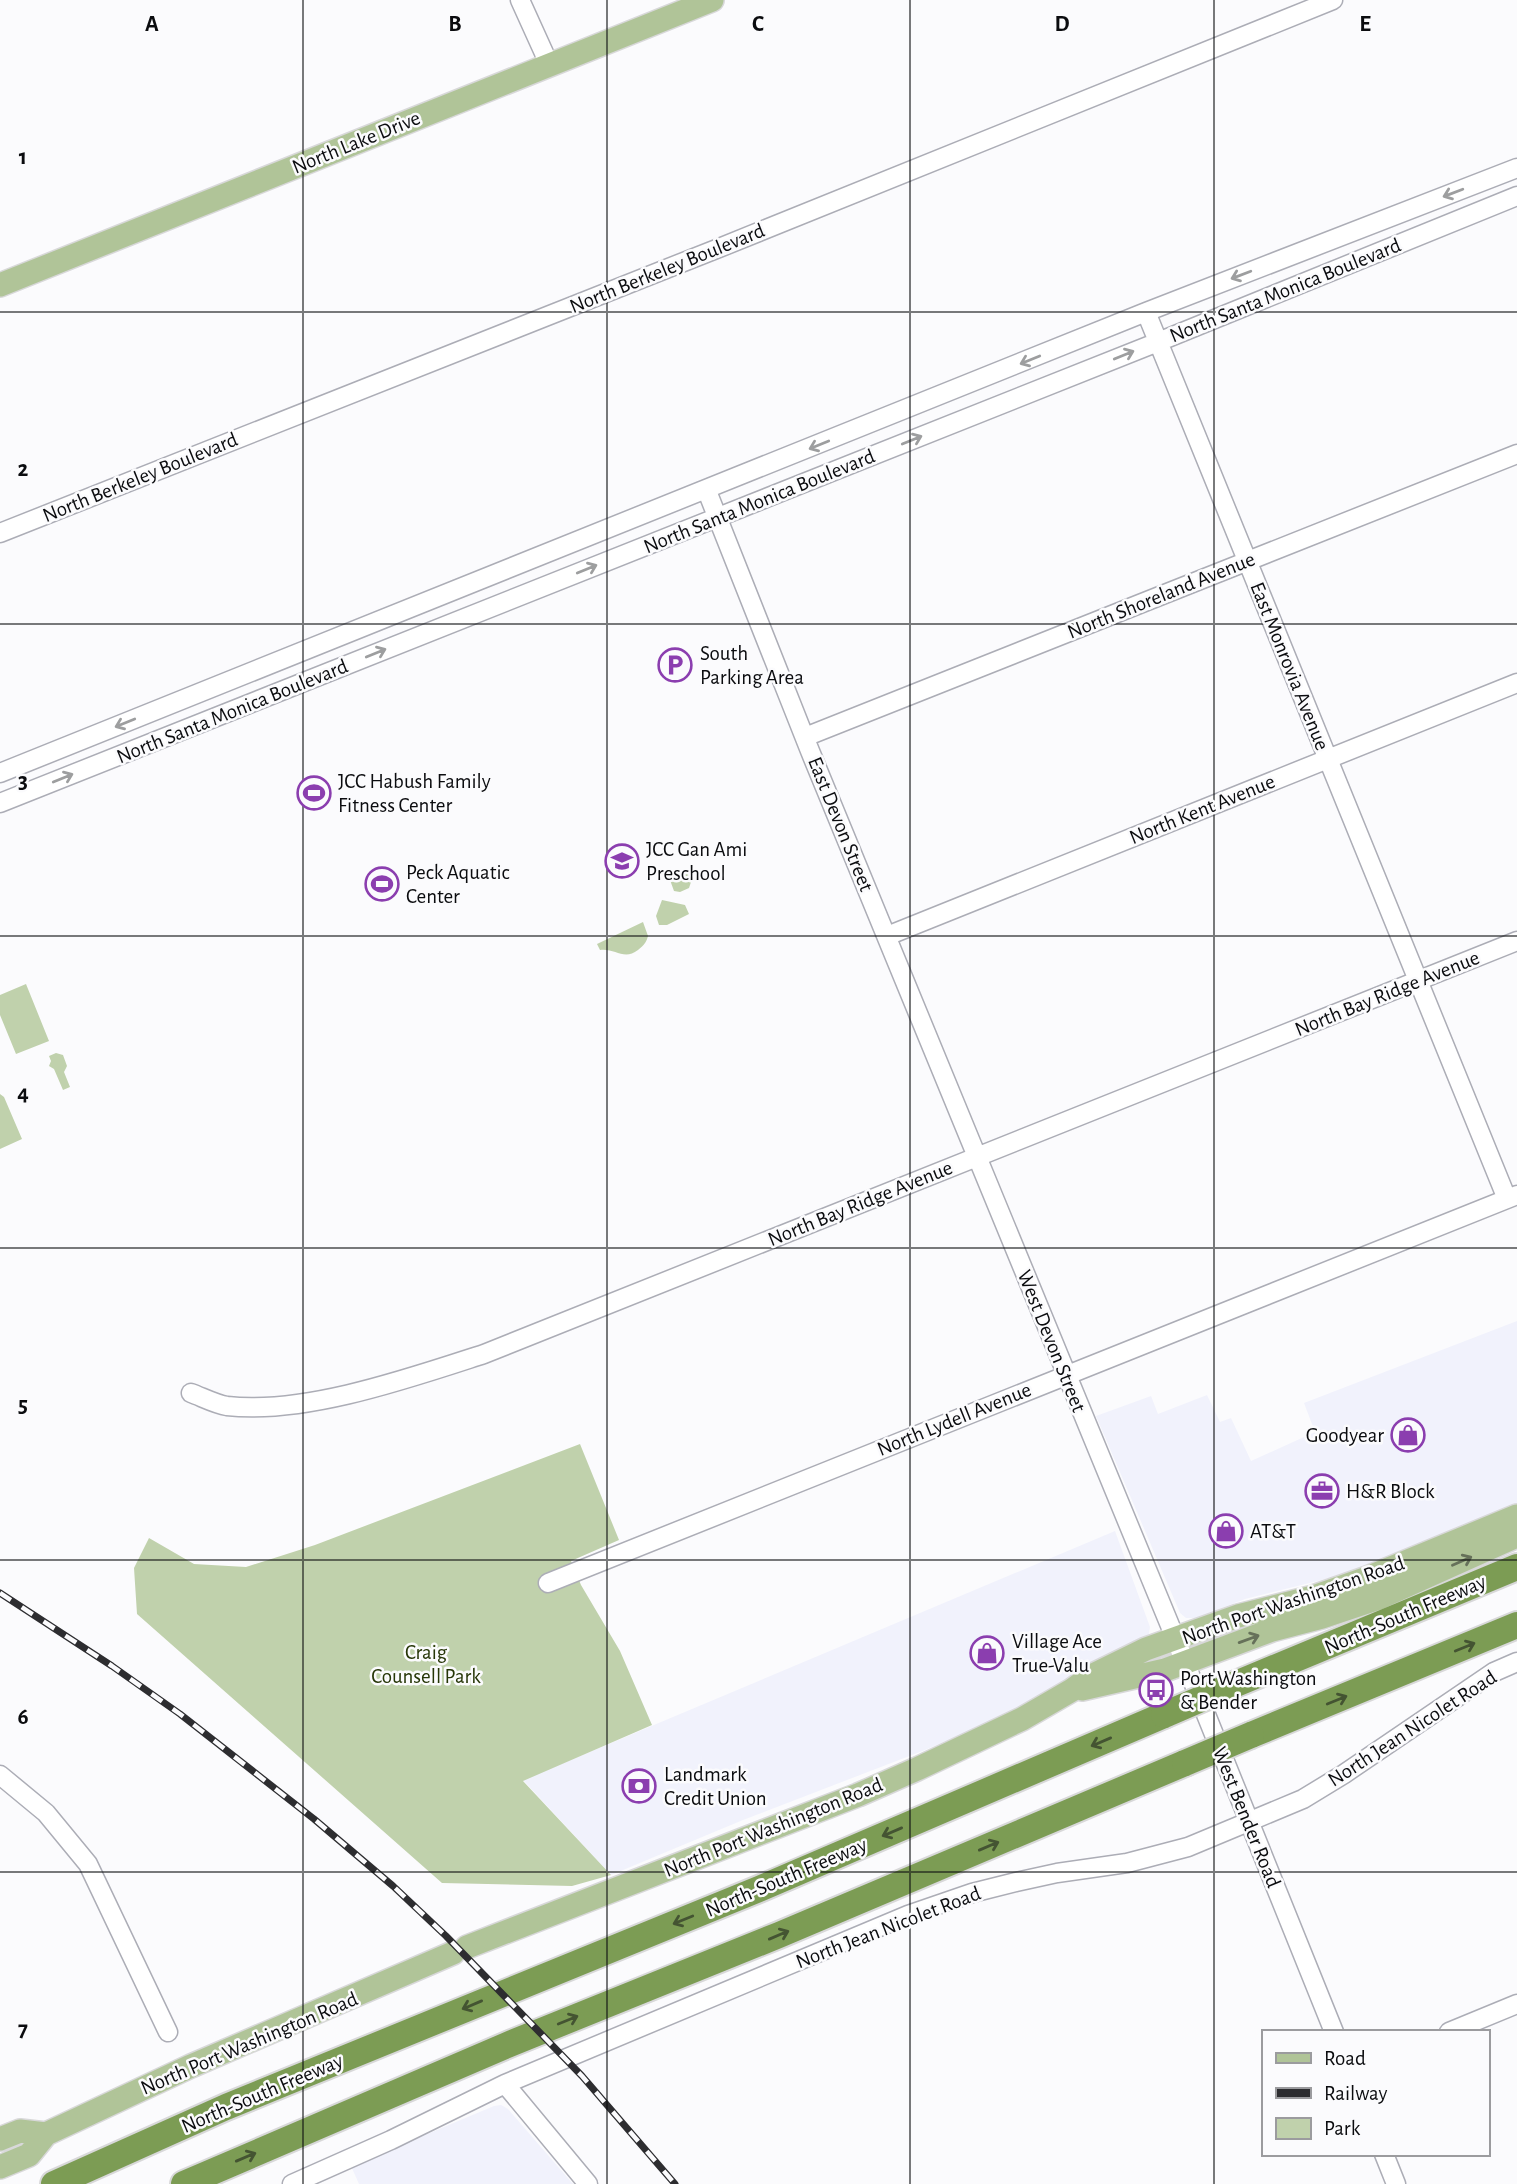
<svg xmlns="http://www.w3.org/2000/svg" width="1517" height="2184" font-family="'Alegreya Sans',sans-serif">
<style>
.built{fill:#f1f2fc}
.green{fill:#c0d1ac}
.lines{fill:none;stroke-linecap:round;stroke-linejoin:round}
.minor-casing{stroke:#acadb6;stroke-width:21}
.major-casing{stroke:#d8d8d9;stroke-width:26}
.highway-casing{stroke:#d8d8d9;stroke-width:30}
.minor{stroke:#fff;stroke-width:18}
.major{stroke:#b0c498;stroke-width:23}
.highway{stroke:#7c9c54;stroke-width:26}
.rail-casing{stroke:#2d2d30;stroke-width:7}
.rail{stroke:#fbfbfd;stroke-width:4.5;stroke-dasharray:13;stroke-linecap:butt}
.highway-bridge-casing{stroke:#d8d8d9;stroke-width:30;stroke-linecap:butt}
.highway-bridge{stroke:#7c9c54;stroke-width:26}
.oneway{stroke:#9d9e9f}
.oneway2{stroke:#66715a}
.oneway3{stroke:#445432}
.grid{fill:none;stroke:#0b0c0f;stroke-width:2;stroke-opacity:0.55}
.labels{text-anchor:middle;stroke-width:5;stroke-linejoin:round;paint-order:stroke}
.street-label{font-size:21px;fill:#0b0c0f;stroke:#fbfbfd}
.poi-label{font-size:21px;fill:#0b0c0f;stroke:#fbfbfd;text-anchor:start}
.park-label{font-size:21px;fill:#263607;stroke:#fbfbfd}
.grid-label{font-size:23px;text-anchor:middle;font-weight:bold;fill:#0b0c0f;stroke:#fbfbfd;stroke-width:5;stroke-linejoin:round;paint-order:stroke}
</style>
<rect width="100%" height="100%" fill="#fbfbfd"/>
<path class="built" d="M1517 1321V1505L1384 1560 1334 1577 1245 1599 1196 1618H1186L1180 1613 1096 1416 1151 1396 1158 1414 1207 1395 1220 1422 1231 1418 1251 1461 1315 1432 1304 1403Z
M1115 1531 1150 1627 1148 1639 1053 1695 925 1750 743 1820 611 1875 523 1780Z
M501 2105 508 2109 573 2184H359L351 2166 494 2106Z"/>
<path class="green" d="M688 873 691 882 689 888 680 892 674 891 670 880Z
M662 900 685 905 689 914 667 925H659L656 916Z
M643 922 648 936C646 943 644 945 638 950 624 961 615 948 600 950L597 944Z
M26 984 49 1041 16 1054 0 1015V995Z
M56 1053 63 1055 67 1066 64 1072 70 1087 63 1090 54 1069 49 1066 51 1061 49 1056Z
M0 1094 4 1097 22 1139 0 1149Z
M580 1444 619 1540 571 1561 581 1585 620 1651 652 1725 523 1781 611 1875 572 1886 442 1883 137 1614 134 1568 149 1538 194 1564 246 1567 315 1545Z"/>
<g class="lines">
<defs>
<path id="minor" d="M520 0 549 64
M1146 312 1507 1199
M707 491 810 751 1176 1640 1334 2032
M0 533 719 248 1333 0
M805 737 1517 454
M0 773 1146 312 1517 168
M0 803 1158 342 1517 196
M887 936 1517 683
M191 1393C202 1397 215 1404 227 1406 304 1415 410 1378 484 1354L1517 941
M548 1583 1517 1195
M0 1775 46 1813 88 1864 168 2032
M1449 2032 1517 2004
M505 2084 588 2184
M1384 2154 1396 2184
M292 2184 391 2140 505 2084 908 1915 972 1893 1016 1882 1057 1873 1127 1863 1188 1847 1248 1822 1303 1799 1344 1774 1494 1672 1517 1662"/>
<path id="major" d="M0 285 712 0
M1082 1689 1165 1670 1272 1630 1322 1617 1379 1598 1517 1536
M467 1947 858 1795 917 1769 1022 1719 1072 1690 1091 1676 1146 1649 1238 1616 1313 1597 1367 1578 1517 1516
M0 2139 20 2131 46 2134
M0 2167 29 2155 46 2134 191 2066 453 1953"/>
<path id="highway" d="M1231 1686 1517 1567
M1251 1735 1517 1625
M54 2184 226 2107 759 1889 1164 1715
M184 2184 512 2043 779 1935 1185 1763"/>
</defs>
<use href="#minor" class="minor-casing"/>
<use href="#major" class="major-casing"/>
<use href="#highway" class="highway-casing"/>
<use href="#minor" class="minor"/>
<use href="#major" class="major"/>
<use href="#highway" class="highway"/>
<defs>
<path id="rail" d="M0 1593 112 1666 180 1714 314 1819 393 1886 446 1936 582 2076 675 2184"/>
</defs>
<use href="#rail" class="rail-casing"/>
<use href="#rail" class="rail"/>
<defs>
<path id="highway-bridge" d="M1164 1715 1231 1686
M1185 1763 1251 1735"/>
</defs>
<use href="#highway-bridge" class="highway-bridge-casing"/>
<use href="#highway-bridge" class="highway-bridge"/>
</g>
<defs><path id="oneway-shaft" d="M-6 0H5M1.5-3L5.5 0L1.5 3" fill="none" stroke-width="1.6" stroke-linecap="round" stroke-linejoin="round" transform="scale(1.75)"/></defs>
<g class="oneway">
<use href="#oneway-shaft" transform="translate(1453 193) rotate(159)"/>
<use href="#oneway-shaft" transform="translate(1241 275) rotate(159)"/>
<use href="#oneway-shaft" transform="translate(1124 355) rotate(-22)"/>
<use href="#oneway-shaft" transform="translate(1030 360) rotate(158)"/>
<use href="#oneway-shaft" transform="translate(912 440) rotate(-22)"/>
<use href="#oneway-shaft" transform="translate(819 445) rotate(158)"/>
<use href="#oneway-shaft" transform="translate(587 569) rotate(-22)"/>
<use href="#oneway-shaft" transform="translate(376 653) rotate(-22)"/>
<use href="#oneway-shaft" transform="translate(125 723) rotate(158)"/>
<use href="#oneway-shaft" transform="translate(63 778) rotate(-22)"/>
</g>
<g class="oneway2">
<use href="#oneway-shaft" transform="translate(1462 1561) rotate(-24)"/>
<use href="#oneway-shaft" transform="translate(1249 1639) rotate(-20)"/>
</g>
<g class="oneway3">
<use href="#oneway-shaft" transform="translate(1465 1647) rotate(-22)"/>
<use href="#oneway-shaft" transform="translate(1337 1700) rotate(-22)"/>
<use href="#oneway-shaft" transform="translate(1101 1742) rotate(157)"/>
<use href="#oneway-shaft" transform="translate(892 1832) rotate(157)"/>
<use href="#oneway-shaft" transform="translate(989 1846) rotate(-23)"/>
<use href="#oneway-shaft" transform="translate(683 1920) rotate(158)"/>
<use href="#oneway-shaft" transform="translate(779 1935) rotate(-23)"/>
<use href="#oneway-shaft" transform="translate(472 2005) rotate(157)"/>
<use href="#oneway-shaft" transform="translate(568 2020) rotate(-22)"/>
<use href="#oneway-shaft" transform="translate(246 2157) rotate(-23)"/>
</g>
<path class="grid" d="M303 0V2184M607 0V2184M910 0V2184M1214 0V2184M0 312H1517M0 624H1517M0 936H1517M0 1248H1517M0 1560H1517M0 1872H1517"/>
<defs>
<symbol id="parking-ring" viewBox="-11 -11 22 22"><circle r="9.5" fill="#fbfbfd" stroke="#8b3eaf" stroke-width="1.5"/><path d="M-3.5-5.5H1a3.5 3.5 0 0 1 0 7H-1V5.5H-3.5ZM-1-3.4V-.6H.8a1.4 1.4 0 0 0 0-2.8Z" fill="#8b3eaf"/></symbol>
<symbol id="stadium-ring" viewBox="-11 -11 22 22"><circle r="9.5" fill="#fbfbfd" stroke="#8b3eaf" stroke-width="1.5"/><path d="M0-5a6.5 5 0 1 0 0 10a6.5 5 0 1 0 0-10ZM-3.5-1.8h7v3.6h-7Z" fill="#8b3eaf"/></symbol>
<symbol id="school-ring" viewBox="-11 -11 22 22"><circle r="9.5" fill="#fbfbfd" stroke="#8b3eaf" stroke-width="1.5"/><path d="M0-5L7-2L0 1L-7-2ZM-4 1L0 2.5L4 1V4Q0 6-4 4Z" fill="#8b3eaf"/></symbol>
<symbol id="shop-ring" viewBox="-11 -11 22 22"><circle r="9.5" fill="#fbfbfd" stroke="#8b3eaf" stroke-width="1.5"/><path d="M-5-2.5h2.3a2.7 3.5 0 0 1 5.4 0H5L5.5 6h-11ZM-1.5-2.5h3a1.5 2.3 0 0 0-3 0Z" fill="#8b3eaf"/></symbol>
<symbol id="office-ring" viewBox="-11 -11 22 22"><circle r="9.5" fill="#fbfbfd" stroke="#8b3eaf" stroke-width="1.5"/><path d="M-6-3h4V-5.5h4V-3h4V5H-6ZM-1-4.5V-3h2v-1.5ZM-6 0V1H6V0Z" fill="#8b3eaf"/></symbol>
<symbol id="bus-ring" viewBox="-11 -11 22 22"><circle r="9.5" fill="#fbfbfd" stroke="#8b3eaf" stroke-width="1.5"/><path d="M-5-6H5V4H4V6H2V4H-2V6H-4V4H-5ZM-3.5-4V0h7V-4ZM-3.5 1.2v1.5H-2V1.2ZM2 1.2v1.5H3.5V1.2Z" fill="#8b3eaf"/></symbol>
<symbol id="bank-ring" viewBox="-11 -11 22 22"><circle r="9.5" fill="#fbfbfd" stroke="#8b3eaf" stroke-width="1.5"/><path d="M-6-4H6V4H-6ZM0-2.3a2.3 2.3 0 1 0 0 4.6a2.3 2.3 0 1 0 0-4.6Z" fill="#8b3eaf"/></symbol>
</defs>
<g fill-rule="evenodd">
<use href="#parking-ring" x="656" y="646" width="38" height="38"/>
<use href="#stadium-ring" x="295" y="774" width="38" height="38"/>
<use href="#school-ring" x="603" y="842" width="38" height="38"/>
<use href="#stadium-ring" x="363" y="865" width="38" height="38"/>
<use href="#shop-ring" x="1389" y="1416" width="38" height="38"/>
<use href="#office-ring" x="1303" y="1472" width="38" height="38"/>
<use href="#shop-ring" x="1207" y="1512" width="38" height="38"/>
<use href="#shop-ring" x="968" y="1634" width="38" height="38"/>
<use href="#bus-ring" x="1137" y="1671" width="38" height="38"/>
<use href="#bank-ring" x="620" y="1767" width="38" height="38"/>
</g>
<g class="labels">
<g class="street-label">
<text transform="translate(356 142) rotate(-22)" y="7">North Lake Drive</text>
<text transform="translate(667 268) rotate(-22)" y="7">North Berkeley Boulevard</text>
<text transform="translate(1285 290) rotate(-22)" y="7">North Santa Monica Boulevard</text>
<text transform="translate(140 477) rotate(-22)" y="7">North Berkeley Boulevard</text>
<text transform="translate(759 501) rotate(-22)" y="7">North Santa Monica Boulevard</text>
<text transform="translate(1161 595) rotate(-22)" y="7">North Shoreland Avenue</text>
<text transform="translate(1290 666) rotate(68)" y="7">East Monrovia Avenue</text>
<text transform="translate(232 711) rotate(-22)" y="7">North Santa Monica Boulevard</text>
<text transform="translate(1202 809) rotate(-22)" y="7">North Kent Avenue</text>
<text transform="translate(841 824) rotate(68)" y="7">East Devon Street</text>
<text transform="translate(1387 993) rotate(-22)" y="7">North Bay Ridge Avenue</text>
<text transform="translate(860 1203) rotate(-22)" y="7">North Bay Ridge Avenue</text>
<text transform="translate(1052 1341) rotate(68)" y="7">West Devon Street</text>
<text transform="translate(954 1419) rotate(-22)" y="7">North Lydell Avenue</text>
<text transform="translate(1293 1600) rotate(-19)" y="7">North Port Washington Road</text>
<text transform="translate(1405 1614) rotate(-23)" y="7">North-South Freeway</text>
<text transform="translate(1412 1728) rotate(-33)" y="7">North Jean Nicolet Road</text>
<text transform="translate(1247 1817) rotate(68)" y="7">West Bender Road</text>
<text transform="translate(773 1827) rotate(-22)" y="7">North Port Washington Road</text>
<text transform="translate(786 1877) rotate(-23)" y="7">North-South Freeway</text>
<text transform="translate(888 1927) rotate(-21)" y="7">North Jean Nicolet Road</text>
<text transform="translate(249 2043) rotate(-23)" y="7">North Port Washington Road</text>
<text transform="translate(262 2093) rotate(-23)" y="7">North-South Freeway</text>
</g>
<g class="poi-label">
<text x="700" y="660">South<tspan x="700" dy="24">Parking Area</tspan></text>
<text x="338" y="788">JCC Habush Family<tspan x="338" dy="24">Fitness Center</tspan></text>
<text x="646" y="856">JCC Gan Ami<tspan x="646" dy="24">Preschool</tspan></text>
<text x="406" y="879">Peck Aquatic<tspan x="406" dy="24">Center</tspan></text>
<text x="1384" y="1442" text-anchor="end">Goodyear</text>
<text x="1346" y="1498">H&amp;R Block</text>
<text x="1250" y="1538">AT&amp;T</text>
<text x="1012" y="1648">Village Ace<tspan x="1012" dy="24">True-Valu</tspan></text>
<text x="1180" y="1685">Port Washington<tspan x="1180" dy="24">&amp; Bender</tspan></text>
<text x="664" y="1781">Landmark<tspan x="664" dy="24">Credit Union</tspan></text>
</g>
<g class="park-label">
<text x="426" y="1659">Craig<tspan x="426" dy="24">Counsell Park</tspan></text>
</g>
</g>
<g class="grid-label">
<text x="152" y="31">A</text>
<text x="455" y="31">B</text>
<text x="758" y="31">C</text>
<text x="1062" y="31">D</text>
<text x="1365" y="31">E</text>
<text x="23" y="164">1</text>
<text x="23" y="476">2</text>
<text x="23" y="788">3</text>
<text x="23" y="1100">4</text>
<text x="23" y="1412">5</text>
<text x="23" y="1724">6</text>
<text x="23" y="2036">7</text>
</g>
<rect x="1262" y="2030" width="228" height="126" fill="#fbfbfd" stroke="#9b9b9e" stroke-width="2"/>
<rect x="1276" y="2053" width="35" height="10" fill="#b0c498" stroke="#9b9b9e" stroke-width="2"/>
<text x="1324" y="2065" font-size="21" fill="#0b0c0f">Road</text>
<rect x="1276" y="2088" width="35" height="10" fill="#2d2d30" stroke="#9b9b9e" stroke-width="2"/>
<text x="1324" y="2100" font-size="21" fill="#0b0c0f">Railway</text>
<rect x="1276" y="2118" width="35" height="21" fill="#c0d1ac" stroke="#9b9b9e" stroke-width="2"/>
<text x="1324" y="2135" font-size="21" fill="#0b0c0f">Park</text>
</svg>
